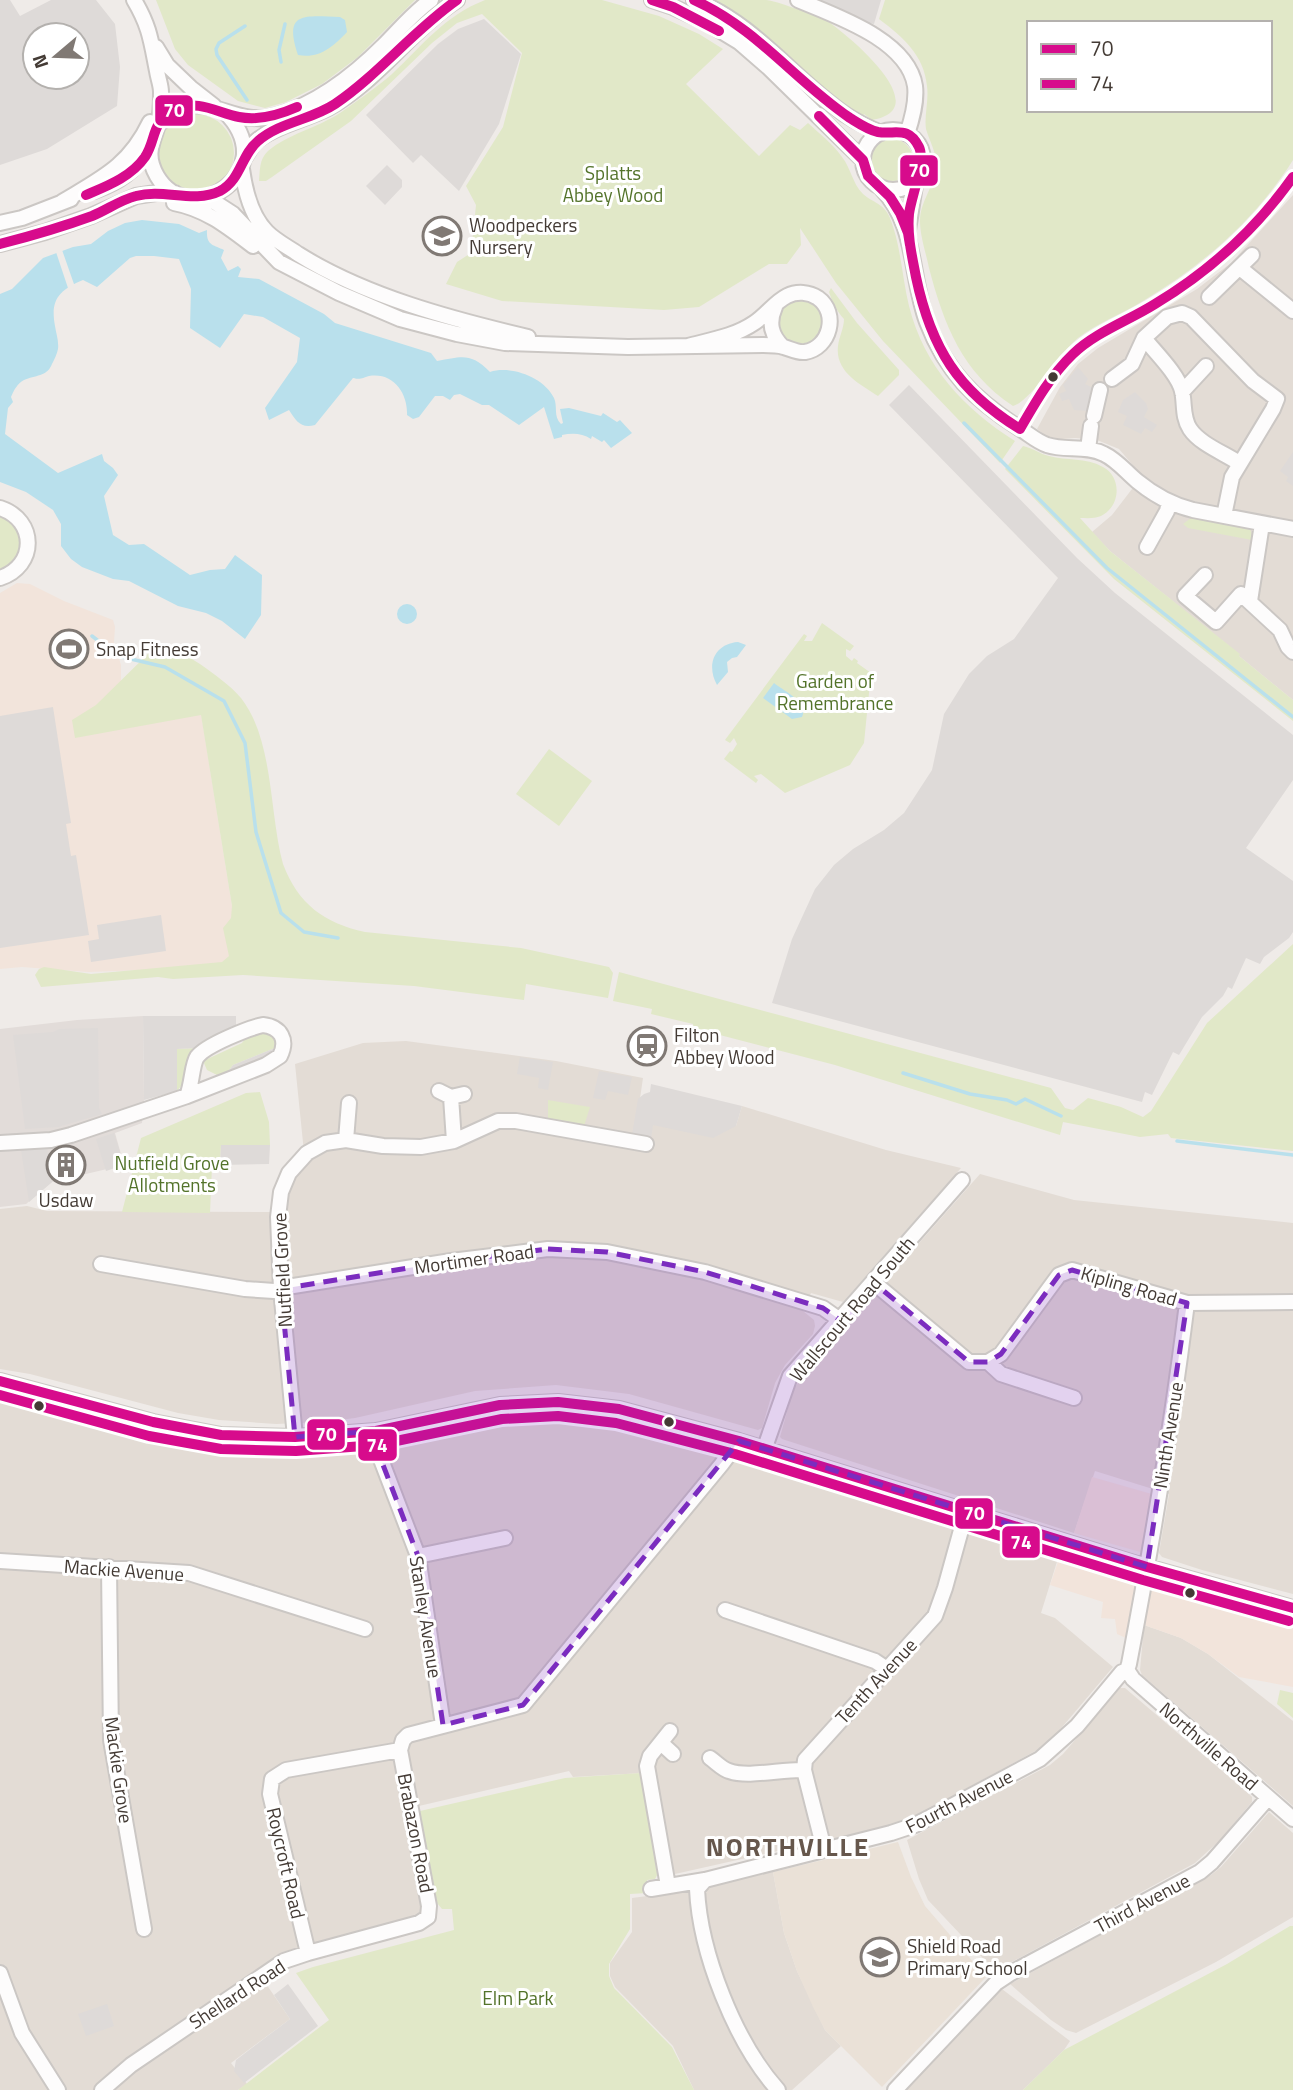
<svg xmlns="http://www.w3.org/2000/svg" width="1293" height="2090" font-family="'Titillium Web',sans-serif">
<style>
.residential{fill:#e3dcd5}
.commercial{fill:#f2e4db}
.industrial{fill:#e2dcd9}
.education{fill:#eae1d7}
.green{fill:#e1e8c8;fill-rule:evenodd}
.parking{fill:#dedad8;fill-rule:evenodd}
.water{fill:#b9e0ec}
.pier{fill:#efebe8}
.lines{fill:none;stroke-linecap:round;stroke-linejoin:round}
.stream{stroke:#b9e0ec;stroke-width:3.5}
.minor-casing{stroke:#cbc7c4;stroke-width:18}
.minor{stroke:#fdfcfc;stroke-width:14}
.bus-1-casing{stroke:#fff;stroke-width:16}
.bus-2-casing{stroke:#fff;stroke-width:16}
.bus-1{stroke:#d70b8c;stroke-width:10}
.bus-2{stroke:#d70b8c;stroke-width:10}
.marked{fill:#7b2cbf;fill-opacity:0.2;stroke:#7b2cbf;stroke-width:5;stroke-dasharray:14 9;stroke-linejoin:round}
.bus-dot{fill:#443b35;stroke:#fff;stroke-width:2.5}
.labels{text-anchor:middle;stroke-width:6;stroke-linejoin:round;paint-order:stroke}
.park-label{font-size:19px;fill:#53732a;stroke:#fff}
.poi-label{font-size:19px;fill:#443b35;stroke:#fff;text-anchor:start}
.street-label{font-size:19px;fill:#443b35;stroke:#fff}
.district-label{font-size:26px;font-weight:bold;letter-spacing:2px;fill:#66574c;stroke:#fff}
.line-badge{stroke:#fff;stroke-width:2.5}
.badge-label{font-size:19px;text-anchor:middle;font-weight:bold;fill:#fff}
</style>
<rect width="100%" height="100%" fill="#efebe8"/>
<path class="residential" d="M1293 195V700L1239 656V654L1110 551 1092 532 1112 515 1142 476 1119 449 1097 440 1075 438 1051 440 1037 429 1060 387 1078 364 1098 348 1197 289 1231 263Z
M406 1041 556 1061 643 1078 637 1119 736 1126 742 1106 886 1150 961 1168 843 1302 811 1293 803 1311 814 1320 815 1326 813 1334 785 1365 775 1383 762 1428 758 1430 629 1394 556 1385 475 1391 355 1418 323 1422 276 1424 219 1420 178 1413 30 1374 0 1369V1209L27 1206 47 1211 282 1212 289 1182 305 1162 295 1064 363 1043Z
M980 1174 1074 1200 1293 1223V1594L1202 1570 1162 1557 1159 1553 1169 1494 1095 1471 1074 1533 782 1439 780 1437 793 1390 807 1370Z
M14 1397 46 1403 131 1428 199 1443 246 1448 296 1449 338 1447 478 1417 525 1412H575L631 1420 716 1445 950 1519 953 1522 955 1529 972 1533 983 1528 1060 1552 1041 1613 1055 1618 1113 1667 1052 1739 1039 1749 914 1817 889 1826 675 1874 673 1869 653 1770 643 1773 573 1777 569 1771 406 1809 422 1904V1913L415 1918 293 1949 258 1972 290 2019 231 2063 247 2084 238 2090H0V1403L8 1404Z
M1144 1625 1181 1638 1208 1654 1293 1721V1806L1142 1675 1140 1670Z
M1120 1688H1125L1248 1793 1252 1797V1802L1219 1841 1195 1863 995 1971 928 1900 919 1879 907 1840 1050 1765 1063 1754Z
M1269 1812 1293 1833V1917L1216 1962 1076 2033 1066 2030 1051 2020 1010 1984 1211 1875 1221 1867Z
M773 1872 784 1933 797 1971 825 2030 841 2046 792 2090H694L673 2046 615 1987 610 1976V1963L632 1932V1898L678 1892Z
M1002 1989 1070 2041 1064 2050 1023 2090H906Z"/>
<path class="commercial" d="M17 583 30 584 64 601 113 620 115 627 114 642 121 665V681L201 714 238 943 227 967 88 972 22 967 0 969V593Z
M1092 1477 1155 1495 1144 1553 1074 1533Z
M1062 1550 1138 1576 1126 1638 1117 1634 1115 1619 1101 1618 1103 1602 1050 1585Z
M1151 1577 1293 1618V1687L1239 1677 1208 1654 1181 1638 1144 1625Z"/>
<path class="industrial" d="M143 1016 144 1100 142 1123 115 1133 124 1165 52 1182 26 1204 0 1207V1029L77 1020Z"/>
<path class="education" d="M898 1842 911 1877 925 1906 986 1977 882 2087 825 2030 813 2007 797 1971 784 1933 773 1872Z"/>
<path class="green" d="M156 0H415L358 57 322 84 286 102 265 108 238 101 188 65 175 49Z
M485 0H602L659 16 699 34 723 49 686 84 759 156 790 125 800 130 808 123C820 134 833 144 842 157 851 168 852 183 863 194 873 203 884 203 890 218 901 246 902 277 909 306 924 366 964 409 1015 441L1000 463 883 341 836 283 800 228 801 245 787 264H769L699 307 664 310 502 301 446 284 457 262 471 253 476 205 466 186 503 127 522 53 482 14 457 23 432 43 351 121 272 177 266 181H259C260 171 259 159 268 151 288 134 317 128 340 113 357 101 376 88 392 74 423 45 444 16 485 0Z
M711 0C729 0 748 0 766 0 776 1 787 6 797 9 804 10 812 12 818 15 840 27 941 109 872 120L864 114 861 119C809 81 767 33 711 0Z
M885 0H1293V160C1255 220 1203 265 1143 301 1122 314 1097 323 1078 338 1060 353 1030 402 1013 406 962 372 944 325 929 268 926 253 920 236 920 221 920 202 933 188 936 170 938 154 930 143 926 129 924 116 929 100 927 86 924 55 903 37 879 19ZM1029 23H1270V110H1029Z
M156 153a39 39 0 1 1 78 0a39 39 0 1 1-78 0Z
M871 160a21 21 0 1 1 42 0a21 21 0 1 1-42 0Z
M831 288 857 323 899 370V375L878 396C860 384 835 372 838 346 839 337 844 328 844 319 837 312 832 301 829 292Z
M779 322a22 22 0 1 1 44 0a22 22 0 1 1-44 0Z
M1023 446C1033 448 1040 454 1049 456 1067 461 1085 457 1103 467 1122 477 1121 506 1101 516 1094 519 1086 518 1080 518L1110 551 1240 654 1239 656 1293 700V721L1114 579 1005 469Z
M0 515C26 527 30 560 0 569Z
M1191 518 1250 529 1254 539 1252 540 1188 528 1183 524Z
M822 623 854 646 850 651 846 649V656L852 661 854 658 858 661 857 663 871 673 864 743 850 765 785 793 761 774 754 776 758 780 756 783 724 759 730 751 732 752 737 744 734 738 730 743 725 740 804 634 807 636 804 641H812Z
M156 646C174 645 185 655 200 664 214 674 230 685 241 698 274 740 269 813 283 864 298 904 324 923 365 932L521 948 609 967 613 973 608 998 526 984 524 1000 414 986 243 975 173 979 158 977 41 987 35 975 39 969 44 967 91 974 222 962 229 956 223 928 231 918 232 906 201 715 75 738 72 720 96 705Z
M549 749 592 781 559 826 516 794Z
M1293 944V1151L1171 1138 1168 1134 1140 1137 1063 1122 1060 1135 835 1065 693 1028V1024L651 1014 652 1009 613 1001 619 972 1051 1088 1065 1108 1073 1110 1088 1098 1121 1107 1143 1117 1151 1111 1207 1023Z
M259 1029 274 1031 277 1044 275 1048 233 1065 227 1073 223 1074 217 1075 207 1070 203 1061 242 1043 249 1033Z
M197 1048C179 1066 192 1076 177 1091L176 1049Z
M260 1092 269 1122 270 1145H221L220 1165 212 1166 210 1213 122 1212 141 1138 246 1093Z
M548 1100 590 1107 584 1126 548 1120Z
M1280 1690 1293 1693V1718L1277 1704Z
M641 1773 660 1870 655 1879 647 1880V1893L630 1894V1929L609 1964V1976L614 1988 672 2047 694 2090H238L329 2020 296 1973 313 1967 454 1930 452 1909H442L437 1903 420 1811 565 1778Z
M1290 1926H1293V2090H1023L1064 2050 1227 1964Z"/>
<path class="parking" d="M0 0H10L20 16 51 0H96L115 24 120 67 117 106 47 149 0 165ZM35 35H77V77H35Z
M815 0H881L874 24 868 23Z
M484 19 521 54 499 124 459 191 421 155 413 163 366 115 438 44 458 29Z
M387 165 402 180V187L385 205 366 186Z
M1078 367 1088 379 1085 384 1093 388 1087 411 1074 410 1069 399 1062 401 1059 394 1066 391 1063 385Z
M909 385 1077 558 1115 593 1293 735V780L1246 848 1293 881V932L1289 938 1264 957 1260 964 1246 958 1232 989 1228 987 1223 996 1202 1017 1179 1055 1173 1052 1152 1095 1145 1092 1142 1102 772 1003 792 939 815 889 834 865 853 849 884 830 904 813 932 770 944 714 969 674 987 656 1014 639 1058 578 889 405Z
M1135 392 1146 403 1148 409 1144 417 1157 425 1152 432 1145 428 1141 434 1123 425 1127 416 1118 412 1123 400Z
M1293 452V486L1286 481 1288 477 1280 471Z
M53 707 71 823 66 824 71 856 76 855 89 935 0 948V716Z
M161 915 166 951 91 962 88 941 99 939 97 925Z
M143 1016H236V1029L197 1048 177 1049V1091L144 1100Z
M98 1028 99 1108 102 1114 58 1127 25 1129 13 1035 53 1032 59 1029Z
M275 1048 269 1057 227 1073 233 1065Z
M520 1057 553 1062 548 1090 538 1088 539 1078 517 1074Z
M599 1071 632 1077 628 1095 608 1091 605 1100 593 1098Z
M651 1084 742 1106 736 1126 713 1138 653 1125 651 1139 632 1135 638 1099 644 1094 650 1092Z
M114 1133 124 1165 106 1171 96 1139Z
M221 1145H270L269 1164 220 1165Z
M47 1147 52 1182 29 1202 21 1150Z
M288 1984 318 2026 244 2083 234 2071 236 2060 290 2019 274 1995Z
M107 2004 114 2026 86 2036 78 2014Z"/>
<path class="water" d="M340 17 345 20 347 32C333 47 319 59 298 55 283 11 304 16 340 17Z
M142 220 179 224 199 233 207 230C206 246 214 245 224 250L221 258 228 271 238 266 241 269 238 277 259 279 324 314 335 323 431 353 437 361C462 357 470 352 490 372 510 365 544 377 554 398 558 407 553 416 561 424L563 423 560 409 569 408 601 416 603 413 617 422 620 420 632 433 611 448 604 440 602 442 592 436 591 439C582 433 572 433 562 435V437L554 439 544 407 519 425 489 405H482L460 394 454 395 450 400 443 396H435L419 417 413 419 407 415C408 394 394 372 369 376 362 378 361 380 353 378L315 425C301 429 296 421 289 410L269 420 265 408 297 362 300 338 263 317 244 314 220 348 190 328 191 289 179 259 154 256H136L130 258 97 287 83 280C59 290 50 300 55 326 56 333 59 341 58 349 57 354 54 360 52 364 47 377 35 375 24 380 17 384 14 390 11 397L13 402 8 408 5 434 58 473 102 454 104 461 113 468 118 475 104 496 113 535 129 545 144 544 190 575 210 570 225 569 235 555 262 575 261 615 245 639 222 621 206 613 178 606 129 581 113 579 82 567 71 559 61 546V524L53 510 26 492 0 482V294L12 289 43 258 73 247 91 244 108 231 125 223Z
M397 614a10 10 0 1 1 20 0a10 10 0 1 1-20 0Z
M738 642 746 645 737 657 732 658 727 662 728 672 717 685C706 665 714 644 738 642Z
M774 683C785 692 809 702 802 717L792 719 763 698Z"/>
<path class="pier" d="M61 247 75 287 69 291 55 249Z"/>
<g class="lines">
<path class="stream" d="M245 26 219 43 216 49 217 55 247 100
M281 62 279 50 285 24
M964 423 1107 568 1293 717
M92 636 118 656 165 667 224 701 245 743 256 832 281 913 304 932 338 938
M903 1073 970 1094 1007 1100 1016 1104 1025 1099 1061 1116
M1177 1141 1293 1155"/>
<defs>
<path id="minor" d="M134 0C150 27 151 41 157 71 158 78 161 85 161 92 161 103 161 115 158 125 152 144 145 155 157 176 190 232 284 172 225 112
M652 0 673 7 706 22 739 42 769 68 863 160
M694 0C755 23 794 80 846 115 857 122 869 128 881 133
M798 0C836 16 908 40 915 86 917 102 912 119 907 134
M156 47 167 65 191 88 214 106
M158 125C204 79 229 131 278 115 318 103 355 74 384 45 400 29 413 13 431 0
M863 160a30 30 0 1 1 60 0a30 30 0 1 1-60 0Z
M245 157C248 152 251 147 254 143 271 127 307 119 328 108 378 81 410 30 457 0
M242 169C245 191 251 216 267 232 276 241 288 247 298 254 365 296 451 319 528 337
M881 188C917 225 910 276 927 322 946 372 975 400 1019 428 1029 434 1036 441 1047 445 1065 451 1086 445 1104 454 1117 460 1126 472 1137 481 1154 495 1172 505 1193 510L1293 529
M94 191C121 181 133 172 150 148
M202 198 216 203 233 214 279 262 339 293 400 319 457 334 505 343 628 347 763 345C769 345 778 345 784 347 791 349 797 353 805 352 830 348 839 313 818 298 809 292 797 291 787 296 775 302 766 315 754 323 735 336 711 340 688 346
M62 202C102 178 129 166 150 122
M174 203C206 209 228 227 253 246
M0 223 22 218 71 199
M908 230 916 179
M0 244 45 232 91 216 136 196 156 193H175
M1240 268 1293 311
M1209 297 1252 255
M775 307C768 323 771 335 783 347
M1144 338C1155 352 1178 374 1182 391 1185 404 1182 417 1190 429 1200 444 1224 453 1239 463
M1112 379 1132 364 1144 338 1167 317 1182 313 1191 317 1253 381 1277 399 1273 409 1232 477 1224 516
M1182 392 1206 366
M1094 416 1100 390
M1088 449 1091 426
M0 508C37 520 37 566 0 578
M1147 547 1167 511 1169 502
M1205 575 1185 596 1216 622 1241 594 1280 630 1288 647 1293 652
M1250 601 1262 524
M263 1025C281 1027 288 1040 280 1056L266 1065 187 1096C192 1085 192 1064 197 1057 206 1045 249 1028 263 1025Z
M439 1091 451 1097 464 1094
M451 1097 454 1141
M346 1140 349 1103
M0 1143 51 1140 71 1135 187 1096
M101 1264 245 1289 274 1291 287 1287 451 1261 548 1249 607 1252 705 1272 823 1308 840 1320
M873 1282 969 1362H988L1001 1354 1059 1275 1072 1270 1187 1303 1293 1302
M988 1362 1001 1374 1074 1398
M0 1381 153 1422 221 1435 295 1437 376 1431 500 1405 558 1402 619 1409 739 1441 1147 1567 1293 1608
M376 1431 380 1457 418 1556 443 1725
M295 1437 281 1289 278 1217 281 1192 289 1173 307 1153 325 1143 346 1140 383 1146 421 1147 454 1141 498 1121H516L646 1144
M764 1450 790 1376 962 1180
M418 1556 505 1538
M0 1561 189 1573 365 1629
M109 1567 111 1740 144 1929
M725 1610 875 1661 887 1669
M1127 1670 1133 1679 1293 1819
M661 1743 673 1754
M710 1758C716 1762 722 1769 729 1771 748 1778 782 1769 804 1770
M824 1849 804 1770 805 1760 935 1616 945 1588 966 1512
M705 1880 697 1889C700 1953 735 2042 778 2090
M668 1886 647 1766 650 1756 670 1731
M651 1889 705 1880 891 1833 915 1825 950 1807 1040 1759 1077 1726 1122 1672 1127 1670 1129 1664C1152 1544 1172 1424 1187 1303
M308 1953 270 1794 272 1779 286 1770 400 1750
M0 1973 22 2033 58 2090
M102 2090 131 2065 284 1961 308 1953 419 1923 428 1917 429 1906 400 1750 403 1740 408 1735 523 1705 721 1465 739 1441
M895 2090 996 1983 1011 1973 1200 1872 1212 1862 1268 1798"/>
</defs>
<use href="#minor" class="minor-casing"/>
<use href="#minor" class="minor"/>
<defs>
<path id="bus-1" d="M652 0 673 7 719 31
M694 0C758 29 794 80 850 118 858 123 868 130 878 132 895 135 908 125 919 147 926 161 911 197 909 214 907 236 912 256 916 277 931 348 958 391 1020 429
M819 116 863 160 868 176 890 197 900 213 908 233 910 245
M86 195C107 186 131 177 145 157 157 139 150 122 176 109 198 99 218 113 239 117 259 121 279 115 297 107
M0 244C31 236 62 227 92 216 107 210 120 200 136 196 164 188 193 204 220 191 241 180 241 155 258 141 280 122 311 120 335 104 379 74 413 31 457 0
M1020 429C1035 403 1051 375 1073 354 1096 332 1128 321 1155 304 1210 271 1256 229 1293 177
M0 1381 153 1422 221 1435 295 1437 376 1431 500 1405 558 1402 619 1409 739 1441 1147 1567 1293 1608"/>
<path id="bus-2" d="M0 1395 149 1436 221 1449 296 1451 377 1445 502 1419 558 1416 616 1423 735 1454 1143 1580 1289 1621"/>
</defs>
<use href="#bus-1" class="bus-1-casing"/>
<use href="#bus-2" class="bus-2-casing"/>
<use href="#bus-1" class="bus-1"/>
<use href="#bus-2" class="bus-2"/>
</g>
<path class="marked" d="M548 1249 607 1252 705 1272 823 1308 840 1320 873 1282 969 1362H988L1001 1354 1059 1275 1072 1270 1187 1303 1147 1567 739 1441 523 1705 443 1725 418 1556 380 1457 376 1431 295 1437 281 1289 451 1261Z"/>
<defs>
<symbol id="school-ring" viewBox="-11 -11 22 22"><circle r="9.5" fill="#fff" stroke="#807974" stroke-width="1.5"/><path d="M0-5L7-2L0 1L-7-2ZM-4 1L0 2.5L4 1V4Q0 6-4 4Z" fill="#807974"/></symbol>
<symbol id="stadium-ring" viewBox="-11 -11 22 22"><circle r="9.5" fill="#fff" stroke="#807974" stroke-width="1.5"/><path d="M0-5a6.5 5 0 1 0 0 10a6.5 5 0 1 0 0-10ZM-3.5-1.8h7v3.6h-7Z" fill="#807974"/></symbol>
<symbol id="station-ring" viewBox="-11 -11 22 22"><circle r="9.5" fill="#fff" stroke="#807974" stroke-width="1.5"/><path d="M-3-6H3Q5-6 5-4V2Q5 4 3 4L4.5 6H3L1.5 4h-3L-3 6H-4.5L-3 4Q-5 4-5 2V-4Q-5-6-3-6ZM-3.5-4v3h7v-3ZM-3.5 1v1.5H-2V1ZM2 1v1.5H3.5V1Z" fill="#807974"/></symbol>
<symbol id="building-ring" viewBox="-11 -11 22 22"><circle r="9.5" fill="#fff" stroke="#807974" stroke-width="1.5"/><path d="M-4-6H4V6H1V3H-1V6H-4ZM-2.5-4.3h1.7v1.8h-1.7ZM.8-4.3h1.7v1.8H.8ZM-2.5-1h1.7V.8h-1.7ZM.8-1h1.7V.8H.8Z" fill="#807974"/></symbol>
</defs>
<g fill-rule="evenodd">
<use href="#school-ring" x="420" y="214" width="44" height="44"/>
<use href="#stadium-ring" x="47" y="627" width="44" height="44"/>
<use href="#station-ring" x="625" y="1024" width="44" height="44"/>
<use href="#building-ring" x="44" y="1143" width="44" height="44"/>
<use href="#school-ring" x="858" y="1935" width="44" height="44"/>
</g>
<g class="bus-dot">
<circle cx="1053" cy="377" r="6"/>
<circle cx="39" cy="1406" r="6"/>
<circle cx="669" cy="1422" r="6"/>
<circle cx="1190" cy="1593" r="6"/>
</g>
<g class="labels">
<g class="park-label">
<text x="613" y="180">Splatts<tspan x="613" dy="22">Abbey Wood</tspan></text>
<text x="835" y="688">Garden of<tspan x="835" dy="22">Remembrance</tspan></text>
<text x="172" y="1170">Nutfield Grove<tspan x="172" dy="22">Allotments</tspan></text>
<text x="518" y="2005">Elm Park</text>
</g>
<g class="poi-label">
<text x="469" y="232">Woodpeckers<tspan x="469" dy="22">Nursery</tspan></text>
<text x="96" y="656">Snap Fitness</text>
<text x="674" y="1042">Filton<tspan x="674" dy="22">Abbey Wood</tspan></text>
<text x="66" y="1207" text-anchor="middle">Usdaw</text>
<text x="907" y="1953">Shield Road<tspan x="907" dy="22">Primary School</tspan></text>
</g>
<g class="street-label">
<text transform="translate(474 1259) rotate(-8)" y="7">Mortimer Road</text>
<text transform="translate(282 1270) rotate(-93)" y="7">Nutfield Grove</text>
<text transform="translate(1129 1286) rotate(16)" y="7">Kipling Road</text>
<text transform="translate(852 1309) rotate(-50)" y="7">Wallscourt Road South</text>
<text transform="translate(1168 1435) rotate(-81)" y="7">Ninth Avenue</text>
<text transform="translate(124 1570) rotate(4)" y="7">Mackie Avenue</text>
<text transform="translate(426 1617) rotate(81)" y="7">Stanley Avenue</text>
<text transform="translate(876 1681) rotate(-47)" y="7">Tenth Avenue</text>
<text transform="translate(1209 1746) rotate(41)" y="7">Northville Road</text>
<text transform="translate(119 1770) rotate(82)" y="7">Mackie Grove</text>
<text transform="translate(959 1801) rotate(-27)" y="7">Fourth Avenue</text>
<text transform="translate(416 1833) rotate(79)" y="7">Brabazon Road</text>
<text transform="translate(286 1863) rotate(77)" y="7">Roycroft Road</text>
<text transform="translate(1142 1903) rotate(-28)" y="7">Third Avenue</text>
<text transform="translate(237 1994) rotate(-33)" y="7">Shellard Road</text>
</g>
<g class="district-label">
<text x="788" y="1856">NORTHVILLE</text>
</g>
</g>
<g class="line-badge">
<rect x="154" y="94" width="40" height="33" rx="7" fill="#d70b8c"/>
<rect x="899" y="154" width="40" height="33" rx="7" fill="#d70b8c"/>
<rect x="306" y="1418" width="40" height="33" rx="7" fill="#d70b8c"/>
<rect x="357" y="1428" width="41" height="34" rx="7" fill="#d70b8c"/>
<rect x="954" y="1497" width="40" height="33" rx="7" fill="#d70b8c"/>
<rect x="1001" y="1525" width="40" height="34" rx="7" fill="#d70b8c"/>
</g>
<g class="badge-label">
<text x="174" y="117">70</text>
<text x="919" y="177">70</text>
<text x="326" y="1441">70</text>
<text x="377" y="1452">74</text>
<text x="974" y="1520">70</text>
<text x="1021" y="1549">74</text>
</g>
<rect x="1027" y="21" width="245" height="91" fill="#ffffff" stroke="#b4b1ae" stroke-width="2"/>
<rect x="1041" y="44" width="35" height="10" fill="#d70b8c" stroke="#b4b1ae" stroke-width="2"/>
<text x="1090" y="56" font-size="21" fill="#443b35">70</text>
<rect x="1041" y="79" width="35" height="10" fill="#d70b8c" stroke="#b4b1ae" stroke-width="2"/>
<text x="1090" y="91" font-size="21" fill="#443b35">74</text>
<g transform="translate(56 56) rotate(251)"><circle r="33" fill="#ffffff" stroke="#b4b1ae" stroke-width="2"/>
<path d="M0-5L12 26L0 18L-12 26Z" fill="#807974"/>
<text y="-10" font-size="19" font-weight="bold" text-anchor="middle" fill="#443b35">N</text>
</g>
</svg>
